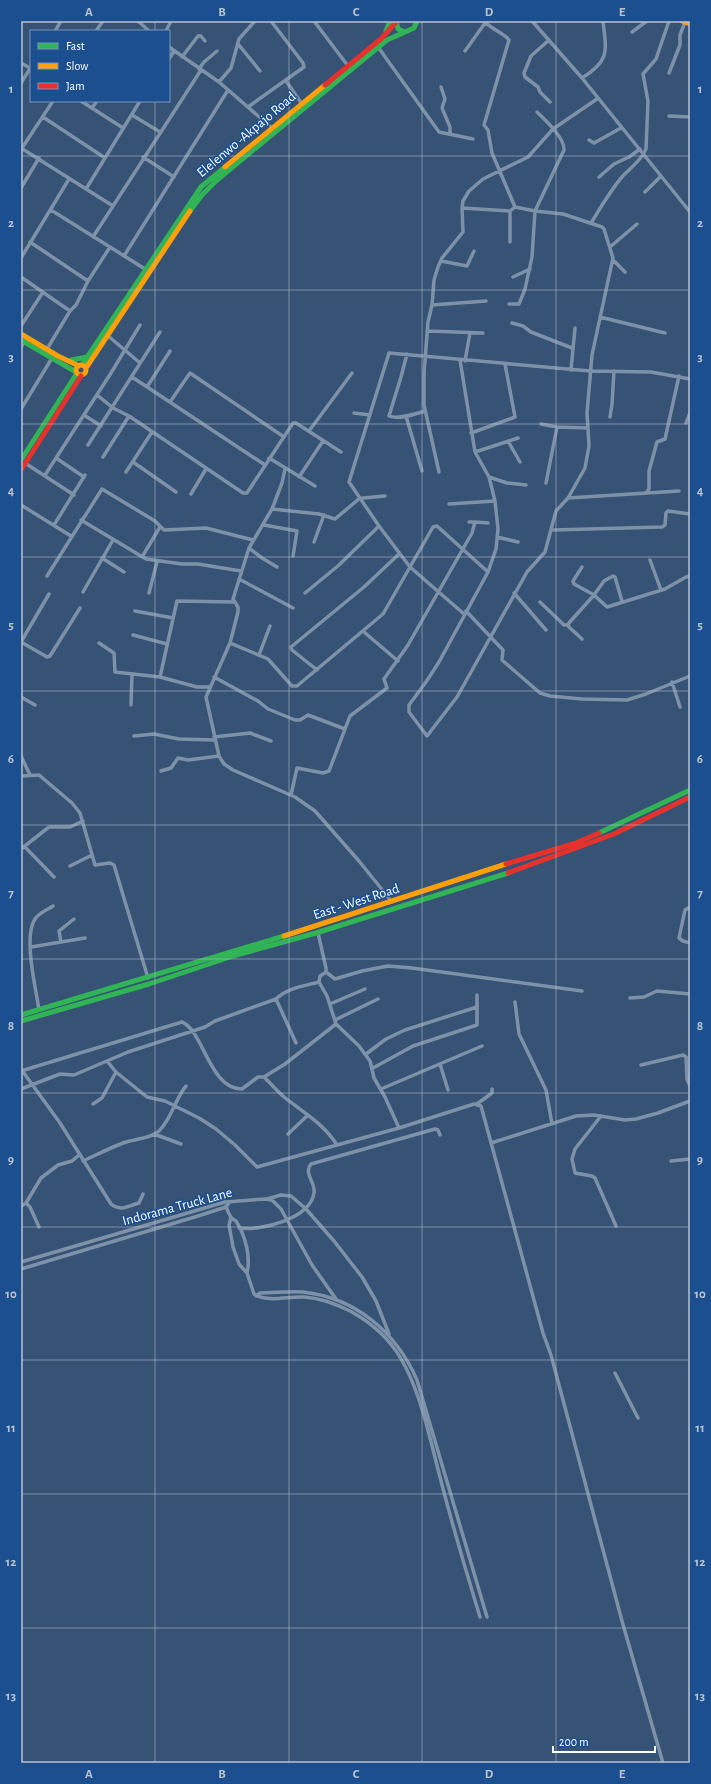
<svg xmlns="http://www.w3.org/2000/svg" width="711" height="1784" font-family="'Alegreya Sans',sans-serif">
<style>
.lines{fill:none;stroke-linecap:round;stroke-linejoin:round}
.street{stroke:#7d92a8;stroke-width:3.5}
.fast{stroke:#30b455;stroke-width:5}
.slow{stroke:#ff9f0a;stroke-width:5}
.jam{stroke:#e5322d;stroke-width:5}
.grid{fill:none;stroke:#b9c2ce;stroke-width:1;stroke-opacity:0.55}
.labels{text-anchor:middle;stroke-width:3;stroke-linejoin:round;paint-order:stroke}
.street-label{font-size:14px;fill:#fff;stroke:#1b4f8f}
.neatline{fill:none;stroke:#b9c2ce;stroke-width:1.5}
.grid-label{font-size:13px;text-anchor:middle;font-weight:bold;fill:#b9c2ce}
</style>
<rect width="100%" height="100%" fill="#365274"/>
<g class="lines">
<path class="street" d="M138 21 149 31
M314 21 348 66
M484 21C491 29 505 34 509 40L484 125 488 130 492 153 515 207
M532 21 582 78 690 212
M55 31 61 21
M96 31 103 21
M166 31 171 21
M632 32 647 21
M549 40 531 56 524 73 525 77 538 87 540 92 550 102
M238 44 260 71
M169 47 219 82 272 128
M378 47 439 132 473 139
M465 51 485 23
M182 57 198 36H201L205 41
M169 59 174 51
M21 63 30 68
M199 69 204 62 217 51
M669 73 680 45V35L685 22
M582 78C611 60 606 50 603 21
M286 81 302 104
M219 82 231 68 239 39 255 21
M21 83 31 67
M441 87 445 99 442 108 450 127V134
M81 101 123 128
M248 107 304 67 303 63 271 21
M92 108 97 101
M132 115 160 132
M669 116 690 117
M43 117 105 158
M589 140 594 143 621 128
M21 148 113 206
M22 148 53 101
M143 157 174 177
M599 177 614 164 629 157 640 149
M21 188 39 158
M86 189 140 101
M645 192 661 176
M462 208 510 211
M51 210 145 269
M591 223C601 207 610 191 622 177 630 168 642 160 646 149L648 101 643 74 656 59 669 21
M93 237 201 70
M30 242 88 281
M510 242V211L515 207
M610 247 637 224
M124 256 228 90
M21 258 69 179
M613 260 625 272
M441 261 467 266 474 251
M21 277 70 311
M513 277 530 269
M509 304H519L525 289 532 257 535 211 564 150C565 138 545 120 537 112
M432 305 486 301
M600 317 665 333
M512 323 523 326 531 332 572 348
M21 326 43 292
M428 331 483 333
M107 335 140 363
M21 347 24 342
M47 349 70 311 76 305 88 281 110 247
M407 354 401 377 389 416C398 420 415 414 425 411
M460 360 475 452 489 477 495 501 498 529 496 549 488 572 439 662 426 682 409 705V712L427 736 457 697 527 572 545 552 556 511 568 498 585 468 589 446 587 413 592 355 613 258 604 229 602 227 563 214 535 211 515 207
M465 361 470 333
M571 370 575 328
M132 377 265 465
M147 387 170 351
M97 395 113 408 129 416 243 493H247L293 423H296L341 452
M170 402 190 373 284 437
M21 409 52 358
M354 413 370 415
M84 415 101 426
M406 416 422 471
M610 417 612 404 614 371
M686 423 690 413
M541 424 557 427 588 428
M309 431 352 373
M471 433 515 417 505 364
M508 441 520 462
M88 445 160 332
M475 452 518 438
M103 457 129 416
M56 458 84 477
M269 458 315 486
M133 462 176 492
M25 463 74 495
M126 472 152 432
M439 472 424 405V373L428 322 432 305 434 280 438 267 442 258 463 232 462 208 463 201 469 191 483 179 528 157 553 129 597 99
M45 475 111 373 140 325
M299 477 323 441
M489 477 507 483 526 485
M546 483 557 427
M646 493 649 489V471L657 442 665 439 679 376
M191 494 206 469
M360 498 335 519 319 514 272 509 249 548 233 599 238 607V612L230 643 206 697 219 756 224 764 233 770 295 797 315 811 359 861 392 902
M568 498 679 491
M361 499 363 498 385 496
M449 504 495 501
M21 505 71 536
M272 509 282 483 285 469
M81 520 146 559 182 564H198L241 571
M469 522H475
M54 525 85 475
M264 525 297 531 293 556
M553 530 662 527 665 525 666 513 668 511 690 514
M497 537 518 542
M314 542 324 515
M249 548 262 558 277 567
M142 557 160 527
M102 558 124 572
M650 560 661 590
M582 567 573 581 574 584 594 595 607 607 665 589 686 577 690 576
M47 576 102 489 155 521 164 530 206 528 253 540
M239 579 293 608
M83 592 113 540
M149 593 157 562
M305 593 339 565 379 526
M514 593 546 630
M49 594 21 642 47 657 50 656 80 608
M540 602 564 625H568
M135 611 173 618
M466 611 503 650 502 660 540 693 550 696 582 699 627 700 646 694 690 676
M464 614 410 567 379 526 349 482 389 353 590 371 651 372 690 379
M364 632 398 661
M133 635 167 644
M582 639 569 627 568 624 594 595 604 581 613 576 615 577 622 601
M99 643 114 653 115 672 160 677 197 687H209
M230 643 268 659 292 686H297L383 614 433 527 437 526 488 572
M259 655 270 626
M317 670 292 650 291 647 364 587 399 554
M160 677 177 601 234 602
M214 677 258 701 268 709 295 720H300L308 715 345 729
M672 682 680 707
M21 697 35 705
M131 705 132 674
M134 736 154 734 179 739 214 740
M214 737 250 733 271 741
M21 756 30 775
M161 771 171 768 178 758 188 760 219 756
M21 776 39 775 72 803 80 813 95 865 110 863 114 865 148 978
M291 795 297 768 323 773 329 771 350 716 387 688 384 679 408 645 472 533 475 522 488 523
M25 847 54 877
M21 849 49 827H70L83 821
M70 866 92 855
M690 907 685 910 679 938 683 941 690 943
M318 933 326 968V972L320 976 319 982 327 996 336 1024 359 1046 370 1061 374 1078 385 1097 399 1128
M61 942 59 931 74 919
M31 947 85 938
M326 972 335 979 362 971 388 966 412 968 582 991
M630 998 644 997 657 991 690 994
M515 1002 519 1034 546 1090 552 1124
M330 1004 365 989
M39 1010C36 989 23 937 35 919 39 913 47 910 53 906
M335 1020 378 999
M296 1043 276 999C287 988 304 986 319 982
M366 1054 386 1039 405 1030 477 1007
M107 1061 116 1072 147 1097 165 1101 199 1118 216 1129 235 1145 257 1167 399 1128 474 1104 481 1106 543 1333 551 1355 622 1621 663 1763
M440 1064 448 1090
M641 1065 683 1055 686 1057 687 1079 690 1086
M373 1068 413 1046 477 1025V995
M21 1069 60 1123 111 1204C121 1212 127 1206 139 1203L143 1194
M21 1071 182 1022C203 1030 210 1090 242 1089L258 1077H264L285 1064 336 1024
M264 1077C271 1084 277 1091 284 1097 303 1112 324 1124 337 1145
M21 1089 60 1074 74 1075 128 1052 205 1027 215 1021 276 999
M381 1089 482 1046
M93 1104 102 1098 116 1072
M477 1104 492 1093V1089
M601 1116 575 1149 572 1159 575 1173 592 1176 595 1178 616 1226
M154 1134 181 1144
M288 1134 308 1115
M491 1143 576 1116 594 1115 625 1120 636 1119 658 1113 690 1101
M83 1161C96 1155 110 1148 123 1143 134 1139 150 1139 159 1131 172 1118 175 1099 186 1086
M671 1161 690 1159
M267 1199 281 1195 291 1196 306 1209 334 1241 362 1277 376 1301 389 1334
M26 1203 30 1207 39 1227
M21 1206 26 1203 41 1178 58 1165 72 1161 79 1155
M226 1206C227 1209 229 1215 231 1217 232 1219 234 1220 236 1221 245 1235 251 1256 247 1273
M231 1217 229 1225 233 1247 239 1264 247 1273 254 1294C268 1303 287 1296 304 1297 319 1298 336 1304 350 1311 374 1324 394 1343 406 1368 422 1399 431 1443 440 1477 452 1524 466 1571 480 1617
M239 1228C261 1231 310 1219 314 1193 316 1183 303 1173 311 1164L435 1129 438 1130 440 1135
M21 1262 225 1202 265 1199 272 1200 281 1209 312 1265 336 1299
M21 1269 198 1216 226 1207 229 1203
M256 1296 260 1293C274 1293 289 1291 303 1292 356 1298 396 1332 417 1380L487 1617
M615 1373 638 1418"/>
<path class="fast" d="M396 21 398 29 405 32 414 28 417 21
M386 31 390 21
M190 211 202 195 217 180 387 40 405 32
M21 340 76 372
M71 360 87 357
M82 365 201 187 225 167
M21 460 77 373
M599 833 690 790
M21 1015 284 936
M21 1021 149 984 233 956 316 933 508 873"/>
<path class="slow" d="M682 21 690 24
M225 167 325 85
M21 334 58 356 79 366
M76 370a5 5 0 1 1 10 0a5 5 0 1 1-10 0Z
M86 368 190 211
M284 936 506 864"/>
<path class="jam" d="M325 85 382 38 396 22
M21 470 81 376
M506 864 576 843 599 833
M508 873 614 834 690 797"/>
</g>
<path class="grid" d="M155 21V31M289 21V1763M422 21V1763M556 21V1763M155 101V1763M21 156H690M21 290H690M21 424H690M21 557H690M21 691H690M21 825H690M21 959H690M21 1093H690M21 1227H690M21 1360H690M21 1494H690M21 1628H690"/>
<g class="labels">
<g class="street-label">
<text transform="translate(246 134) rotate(-40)" y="5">Elelenwo -Akpajo Road</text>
<text transform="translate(356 901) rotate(-18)" y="5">East - West Road</text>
<text transform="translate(177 1206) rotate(-15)" y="5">Indorama Truck Lane</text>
</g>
</g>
<rect width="711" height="1784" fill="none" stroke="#1b4f8f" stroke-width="44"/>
<rect x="30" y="30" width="140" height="72" fill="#1b4f8f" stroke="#7695bc"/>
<rect x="38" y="43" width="20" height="6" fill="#30b455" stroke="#7695bc"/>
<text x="66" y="50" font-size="12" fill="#ffffff">Fast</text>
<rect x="38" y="63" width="20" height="6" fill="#ff9f0a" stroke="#7695bc"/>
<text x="66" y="70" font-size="12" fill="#ffffff">Slow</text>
<rect x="38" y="83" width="20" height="6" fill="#e5322d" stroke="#7695bc"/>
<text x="66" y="90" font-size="12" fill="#ffffff">Jam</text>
<path d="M553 1746v6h102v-6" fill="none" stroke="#ffffff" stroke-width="2"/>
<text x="559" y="1746" font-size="12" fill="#ffffff" stroke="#1b4f8f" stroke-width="3" paint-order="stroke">200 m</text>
<rect x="22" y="22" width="667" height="1740" class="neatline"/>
<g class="grid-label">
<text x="89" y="16">A</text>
<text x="222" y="16">B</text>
<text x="356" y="16">C</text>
<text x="489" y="16">D</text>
<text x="622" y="16">E</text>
<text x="11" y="93">1</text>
<text x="700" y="93">1</text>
<text x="11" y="227">2</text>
<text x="700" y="227">2</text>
<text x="11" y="361">3</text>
<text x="700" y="361">3</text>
<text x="11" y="495">4</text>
<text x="700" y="495">4</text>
<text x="11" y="629">5</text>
<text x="700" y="629">5</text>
<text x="11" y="763">6</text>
<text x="700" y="763">6</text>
<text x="11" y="897">7</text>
<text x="700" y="897">7</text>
<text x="11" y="1030">8</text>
<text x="700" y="1030">8</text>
<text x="11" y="1164">9</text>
<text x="700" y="1164">9</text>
<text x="11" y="1298">10</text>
<text x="700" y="1298">10</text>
<text x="11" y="1432">11</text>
<text x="700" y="1432">11</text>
<text x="11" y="1566">12</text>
<text x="700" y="1566">12</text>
<text x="11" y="1700">13</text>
<text x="700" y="1700">13</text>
<text x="89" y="1778">A</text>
<text x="222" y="1778">B</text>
<text x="356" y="1778">C</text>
<text x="489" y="1778">D</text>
<text x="622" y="1778">E</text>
</g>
</svg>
